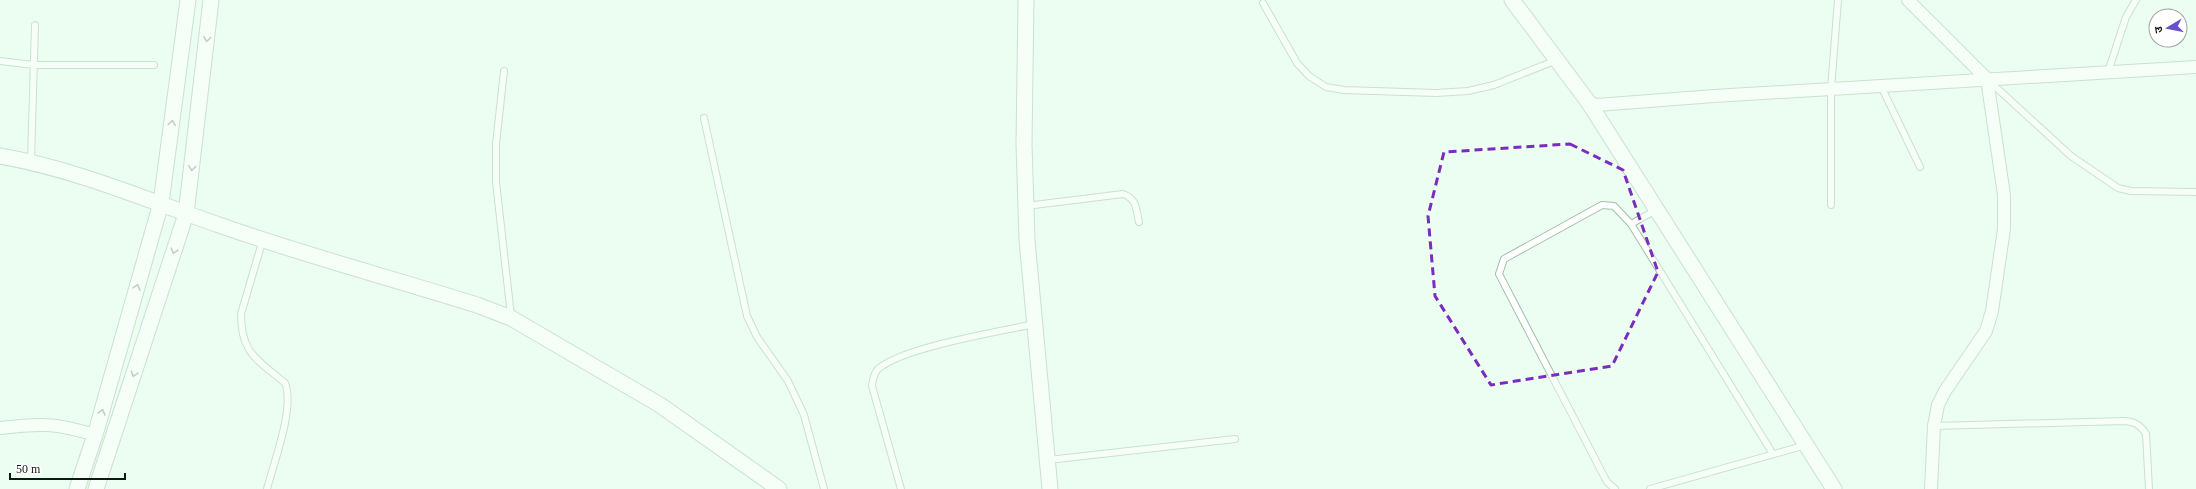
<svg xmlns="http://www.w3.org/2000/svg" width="2196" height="489" font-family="'Times New Roman','Noto Sans Devanagari',serif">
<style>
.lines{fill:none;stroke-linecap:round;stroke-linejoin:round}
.service-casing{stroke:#a1bea9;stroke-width:8}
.minor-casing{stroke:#a1bea9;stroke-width:14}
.tertiary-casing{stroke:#a1bea9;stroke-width:17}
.service{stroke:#fff;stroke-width:6}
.minor{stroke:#fff;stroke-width:12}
.tertiary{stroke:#fff;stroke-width:15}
.oneway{stroke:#939894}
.marked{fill:none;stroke:#7b2cbf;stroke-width:3;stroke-dasharray:8 5;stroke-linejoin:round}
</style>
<rect width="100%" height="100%" fill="#ecfef1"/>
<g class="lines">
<defs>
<path id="service" d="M1263 3 1297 63 1309 76 1326 87 1344 90 1436 93 1468 91 1494 85 1557 60
M0 61 34 65H154
M504 71 496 144V182L511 316
M2108 72 2126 17 2136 0
M1988 80 2071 156 2118 188 2131 191 2196 192
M1881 86 1920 167
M704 118 747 316 757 337 788 381 804 415 824 489
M31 161 35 25
M1831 205V89L1838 0
M1026 206 1123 194C1137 199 1136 209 1139 222
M1631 224 1773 454
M263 239 241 314C241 354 257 359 285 383 295 407 274 462 267 489
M1934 426 2124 421C2134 422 2140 424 2146 434L2149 489
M1048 460 1235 439
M901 489 872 386C873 380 873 374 878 369 903 347 998 332 1034 324
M1615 489 1607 482 1499 274 1504 259 1602 205 1614 206 1631 224 1656 210
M1650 489 1806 445"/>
<path id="minor" d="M1908 0 1987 79 2004 195V229L1992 311 1986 331 1945 391 1938 405 1934 426 1931 489
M1589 103 1597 105 1714 96 2196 67
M0 428C41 423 56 423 95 435"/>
<path id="tertiary" d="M1026 0 1024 144 1027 240 1050 489
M1512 0 1589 103 1834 489
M0 156C75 169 147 200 219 225 304 255 391 278 477 305L511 318 660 405 779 489
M77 489 95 435 161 203 188 0
M96 489 186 214 211 0"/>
</defs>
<use href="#service" class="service-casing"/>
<use href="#minor" class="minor-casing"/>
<use href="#tertiary" class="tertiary-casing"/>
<use href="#service" class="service"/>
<use href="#minor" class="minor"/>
<use href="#tertiary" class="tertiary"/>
</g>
<defs><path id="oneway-chevron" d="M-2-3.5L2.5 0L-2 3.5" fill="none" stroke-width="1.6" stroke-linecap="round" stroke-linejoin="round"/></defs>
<g class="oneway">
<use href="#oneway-chevron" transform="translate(207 39) rotate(97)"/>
<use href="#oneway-chevron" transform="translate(172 123) rotate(-83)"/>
<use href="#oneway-chevron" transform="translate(192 168) rotate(97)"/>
<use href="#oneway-chevron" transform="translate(174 251) rotate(108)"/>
<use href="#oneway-chevron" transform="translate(137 287) rotate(-74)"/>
<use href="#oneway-chevron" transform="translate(134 374) rotate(108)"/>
<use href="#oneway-chevron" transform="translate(102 412) rotate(-74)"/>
</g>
<path d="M0 0H2196V489H0ZM1570 144 1623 170 1658 272 1612 366 1491 385 1435 296 1428 216 1444 152Z" fill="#ecfef1" fill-opacity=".55" fill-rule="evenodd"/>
<path class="marked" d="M1570 144 1623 170 1658 272 1612 366 1491 385 1435 296 1428 216 1444 152Z"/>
<g transform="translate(2168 28) rotate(260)"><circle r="19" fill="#ffffff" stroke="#9fa3a0"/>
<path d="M0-3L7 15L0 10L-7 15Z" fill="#6750ca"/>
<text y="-6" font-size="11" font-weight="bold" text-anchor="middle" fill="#0e1911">उ</text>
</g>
<path d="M10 473v6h115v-6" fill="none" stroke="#0e1911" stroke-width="2"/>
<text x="16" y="473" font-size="12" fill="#0e1911" stroke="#ffffff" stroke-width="3" paint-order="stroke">50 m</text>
</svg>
